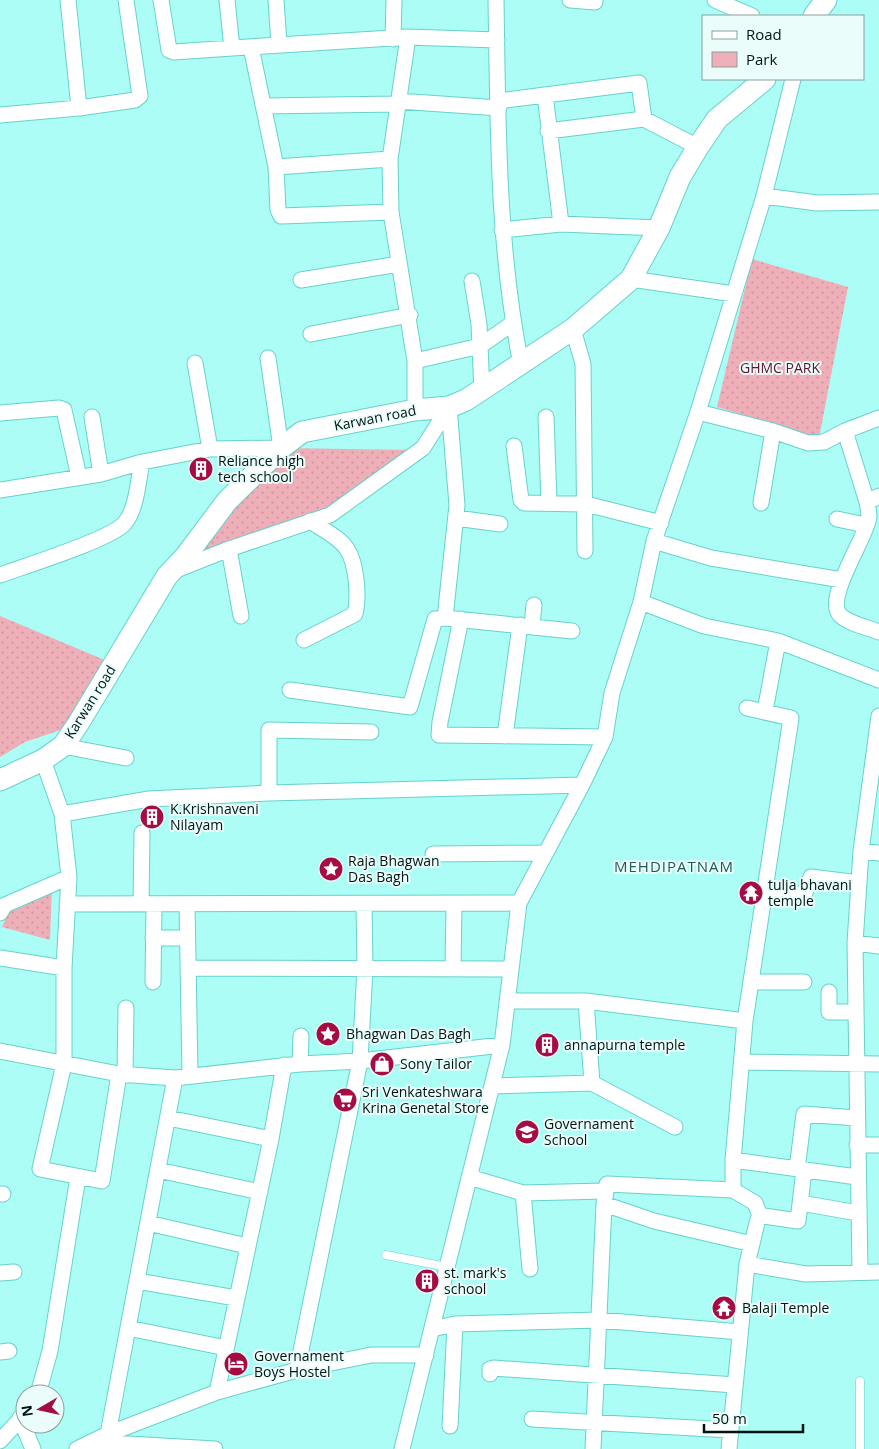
<svg xmlns="http://www.w3.org/2000/svg" width="879" height="1449" font-family="'Open Sans',sans-serif">
<style>
.green{fill:url(#green-dots)}
.lines{fill:none;stroke-linecap:round;stroke-linejoin:round}
.lane-casing{stroke:#66d2cb;stroke-width:9}
.street-casing{stroke:#66d2cb;stroke-width:17}
.secondary-casing{stroke:#66d2cb;stroke-width:23}
.lane{stroke:#fff;stroke-width:8}
.street{stroke:#fff;stroke-width:15}
.secondary{stroke:#fff;stroke-width:21}
.labels{text-anchor:middle;stroke-width:4;stroke-linejoin:round;paint-order:stroke}
.park-label{font-size:14px;fill:#611329;stroke:#eafdfb}
.street-label{font-size:14px;fill:#001513;stroke:#eafdfb}
.poi-label{font-size:14px;fill:#001513;stroke:#eafdfb;text-anchor:start}
.neighbourhood-label{font-size:15px;letter-spacing:1px;fill:#215b58;stroke:#eafdfb}
</style>
<defs>
<pattern id="green-dots" width="8" height="8" patternUnits="userSpaceOnUse" patternTransform="scale(1.25)"><rect width="8" height="8" fill="#efafb8"/><path d="M2 2h.1M6 6h.1" fill="none" stroke="#cb969d" stroke-width="1.8" stroke-linecap="round"/></pattern>
</defs>
<rect width="100%" height="100%" fill="#abfdf6"/>
<path class="green" d="M752 259 848 287 819 438 717 407Z
M281 448 415 450 302 527 185 557Z
M0 616 114 664 78 724 25 742 0 757Z
M52 887 50 940 2 927 10 908Z"/>
<g class="lines">
<defs>
<path id="lane" d="M386 1255 447 1267
M860 1381V1449"/>
<path id="street" d="M68 0 79 108
M161 0 169 50 174 52 232 48
M227 0 232 48 408 37 497 40
M276 0 279 44
M496 0C498 122 497 245 521 364
M570 0 595 2
M715 0 752 16
M408 37 390 159 391 212 415 361V410
M393 39 394 0
M251 47 276 167 278 210 281 216 391 212
M545 95 639 83 644 119 698 147
M398 101 499 108
M498 101 545 95 561 224
M264 106 397 104
M0 115 79 108 135 100 140 96 126 0
M548 131 644 119
M276 167 390 159
M764 196 817 203 879 202
M502 230 561 224 659 228
M631 279 734 294
M301 280 399 264
M472 281 479 324 482 391
M573 329 583 364 585 551
M311 334 410 315
M415 361 480 346 513 323
M195 363 210 449
M449 407 457 505 445 618 572 631
M698 412 773 431 808 443 824 442 845 431
M0 413 59 408 64 410 79 477
M92 417 101 474
M546 417 549 502
M514 446 521 500 524 503 586 504 661 523
M0 490 101 474 142 462 210 449 281 448 268 358
M879 496 867 502C868 507 869 512 869 517 867 537 824 598 840 615 849 624 867 627 879 632
M867 502 845 431 879 418
M761 503 773 431
M456 518 500 524
M837 519 865 525
M654 541 711 558 842 580
M229 549 241 616
M176 570 229 549 330 515 423 448 449 407
M0 575C25 566 109 540 124 524 137 510 138 480 142 462
M641 602 704 626 778 641 879 680
M461 619 440 722 439 735 605 737
M532 626 534 605
M304 640 355 614C359 598 357 564 347 549 339 537 322 529 310 521
M290 690 410 707 435 619 445 618
M747 708 791 718 745 1021 733 1160V1190L755 1203 760 1216
M765 711 778 641
M505 736 520 625
M63 746 126 758
M43 760 62 814 69 877 64 968V1064L40 1169 102 1181 119 1074
M269 793V730L371 732
M62 814 149 799 269 793 582 785
M861 851 879 853
M433 854 544 853
M765 890 804 895 811 877 859 883
M67 904 519 903
M141 904 142 833
M187 904 190 1075
M0 913 5 905 69 877
M153 938H187
M855 943 879 946
M0 958 64 968
M188 968 511 969
M453 968 454 904
M153 982 154 904
M751 982H804
M829 992V1012H855
M508 1001H586L745 1021
M586 1001 592 1083
M0 1051 119 1074 175 1078 300 1064 360 1061 502 1045
M742 1062 879 1064
M300 1064 301 1036
M125 1075 126 1008
M492 1086 592 1083 675 1127
M168 1118 271 1139
M857 1145H879
M733 1160 857 1177
M797 1169 804 1114 856 1118
M158 1170 260 1192
M469 1177 523 1193 605 1191
M733 1190 607 1184 604 1204 654 1221 752 1244
M523 1193 530 1269
M0 1194H3
M801 1203 858 1213
M148 1223 247 1246
M747 1264 806 1274 879 1272
M860 1272 855 943 861 851 879 716
M0 1273 14 1272
M137 1281 236 1298
M128 1328 226 1348
M432 1329 455 1324 599 1320 740 1332
M0 1352 9 1351
M297 1370 360 1061 365 968 364 904
M490 1374V1369L493 1368 735 1385
M217 1392 271 1139 284 1065
M38 1394 50 1351 78 1177
M20 1418 33 1449
M532 1419 730 1430
M450 1426 455 1324
M108 1434 175 1078
M0 1441 25 1414
M93 1442 215 1449
M77 1449 108 1434 217 1392 297 1370 371 1355H426
M402 1449 502 1045 519 903 582 785 605 737 612 693 641 602 654 541 698 412 764 196 793 79
M593 1449 604 1204
M729 1449 747 1264 758 1219 764 1216 798 1221 804 1170"/>
<path id="secondary" d="M814 16 826 0
M0 780 43 760 63 746 78 724 167 576 185 557 227 501 281 448 302 432 415 410 449 407 466 400 573 329 631 279 659 228 680 177 698 147 717 119 765 79"/>
</defs>
<use href="#lane" class="lane-casing"/>
<use href="#street" class="street-casing"/>
<use href="#secondary" class="secondary-casing"/>
<use href="#lane" class="lane"/>
<use href="#street" class="street"/>
<use href="#secondary" class="secondary"/>
</g>
<defs>
<symbol id="building-disc" viewBox="-11 -11 22 22"><circle r="9.5" fill="#a50c43" stroke="#eafdfb"/><path d="M-4-6H4V6H1V3H-1V6H-4ZM-2.5-4.3h1.7v1.8h-1.7ZM.8-4.3h1.7v1.8H.8ZM-2.5-1h1.7V.8h-1.7ZM.8-1h1.7V.8H.8Z" fill="#fff"/></symbol>
<symbol id="sight-disc" viewBox="-11 -11 22 22"><circle r="9.5" fill="#a50c43" stroke="#eafdfb"/><path d="M0-6L1.8-2.2L6-1.7L2.9 1.2L3.7 5.4L0 3.3L-3.7 5.4L-2.9 1.2L-6-1.7L-1.8-2.2Z" fill="#fff"/></symbol>
<symbol id="temple-disc" viewBox="-11 -11 22 22"><circle r="9.5" fill="#a50c43" stroke="#eafdfb"/><path d="M0-6L5-2H3V0L6.5 2.5H4V6H1.5V3h-3V6H-4V2.5H-6.5L-3 0V-2H-5Z" fill="#fff"/></symbol>
<symbol id="shop-disc" viewBox="-11 -11 22 22"><circle r="9.5" fill="#a50c43" stroke="#eafdfb"/><path d="M-5-2.5h2.3a2.7 3.5 0 0 1 5.4 0H5L5.5 6h-11ZM-1.5-2.5h3a1.5 2.3 0 0 0-3 0Z" fill="#fff"/></symbol>
<symbol id="supermarket-disc" viewBox="-11 -11 22 22"><circle r="9.5" fill="#a50c43" stroke="#eafdfb"/><path d="M-6-5.5h2.5l.6 2H6L4.5 2H-2.5L-4.4-4H-6ZM-1.5 3.2a1.3 1.3 0 1 0 .1 0ZM3 3.2a1.3 1.3 0 1 0 .1 0Z" fill="#fff"/></symbol>
<symbol id="school-disc" viewBox="-11 -11 22 22"><circle r="9.5" fill="#a50c43" stroke="#eafdfb"/><path d="M0-5L7-2L0 1L-7-2ZM-4 1L0 2.5L4 1V4Q0 6-4 4Z" fill="#fff"/></symbol>
<symbol id="hotel-disc" viewBox="-11 -11 22 22"><circle r="9.5" fill="#a50c43" stroke="#eafdfb"/><path d="M-6-4.5h1.5V1H6V5H4.5V3h-9V5H-6ZM-4 0a1.8 1.8 0 1 1 3.6 0ZM.5 0V-2.5h3Q6-2.5 6 0Z" fill="#fff"/></symbol>
</defs>
<g fill-rule="evenodd">
<use href="#building-disc" x="187" y="455" width="28" height="28"/>
<use href="#building-disc" x="138" y="803" width="28" height="28"/>
<use href="#sight-disc" x="317" y="855" width="28" height="28"/>
<use href="#temple-disc" x="737" y="879" width="28" height="28"/>
<use href="#sight-disc" x="314" y="1020" width="28" height="28"/>
<use href="#building-disc" x="533" y="1031" width="28" height="28"/>
<use href="#shop-disc" x="368" y="1050" width="28" height="28"/>
<use href="#supermarket-disc" x="331" y="1086" width="28" height="28"/>
<use href="#school-disc" x="513" y="1118" width="28" height="28"/>
<use href="#building-disc" x="413" y="1267" width="28" height="28"/>
<use href="#temple-disc" x="710" y="1294" width="28" height="28"/>
<use href="#hotel-disc" x="222" y="1350" width="28" height="28"/>
</g>
<g class="labels">
<g class="park-label">
<text x="780" y="373">GHMC PARK</text>
</g>
<g class="street-label">
<text transform="translate(375 418) rotate(-11)" y="5">Karwan road</text>
<text transform="translate(90 702) rotate(-58)" y="5">Karwan road</text>
</g>
<g class="poi-label">
<text x="218" y="466">Reliance high<tspan x="218" dy="16">tech school</tspan></text>
<text x="170" y="814">K.Krishnaveni<tspan x="170" dy="16">Nilayam</tspan></text>
<text x="348" y="866">Raja Bhagwan<tspan x="348" dy="16">Das Bagh</tspan></text>
<text x="768" y="890">tulja bhavani<tspan x="768" dy="16">temple</tspan></text>
<text x="346" y="1039">Bhagwan Das Bagh</text>
<text x="564" y="1050">annapurna temple</text>
<text x="400" y="1069">Sony Tailor</text>
<text x="362" y="1097">Sri Venkateshwara<tspan x="362" dy="16">Krina Genetal Store</tspan></text>
<text x="544" y="1129">Governament<tspan x="544" dy="16">School</tspan></text>
<text x="444" y="1278">st. mark's<tspan x="444" dy="16">school</tspan></text>
<text x="742" y="1313">Balaji Temple</text>
<text x="254" y="1361">Governament<tspan x="254" dy="16">Boys Hostel</tspan></text>
</g>
<g class="neighbourhood-label">
<text x="674" y="872">MEHDIPATNAM</text>
</g>
</g>
<rect x="702" y="15" width="162" height="65" fill="#eafdfb" stroke="#8ca09e"/>
<rect x="712" y="31" width="25" height="8" fill="#ffffff" stroke="#8ca09e"/>
<text x="746" y="40" font-size="15" fill="#001513">Road</text>
<rect x="712" y="52" width="25" height="15" fill="#efafb8" stroke="#8ca09e"/>
<text x="746" y="65" font-size="15" fill="#001513">Park</text>
<g transform="translate(40 1409) rotate(261)"><circle r="24" fill="#eafdfb" stroke="#8ca09e"/>
<path d="M0-4L9 19L0 12L-9 19Z" fill="#a50c43"/>
<text y="-8" font-size="14" font-weight="bold" text-anchor="middle" fill="#001513">N</text>
</g>
<path d="M704 1424v8h99v-8" fill="none" stroke="#001513" stroke-width="2.5"/>
<text x="712" y="1424" font-size="15" fill="#001513" stroke="#eafdfb" stroke-width="4" paint-order="stroke">50 m</text>
</svg>
